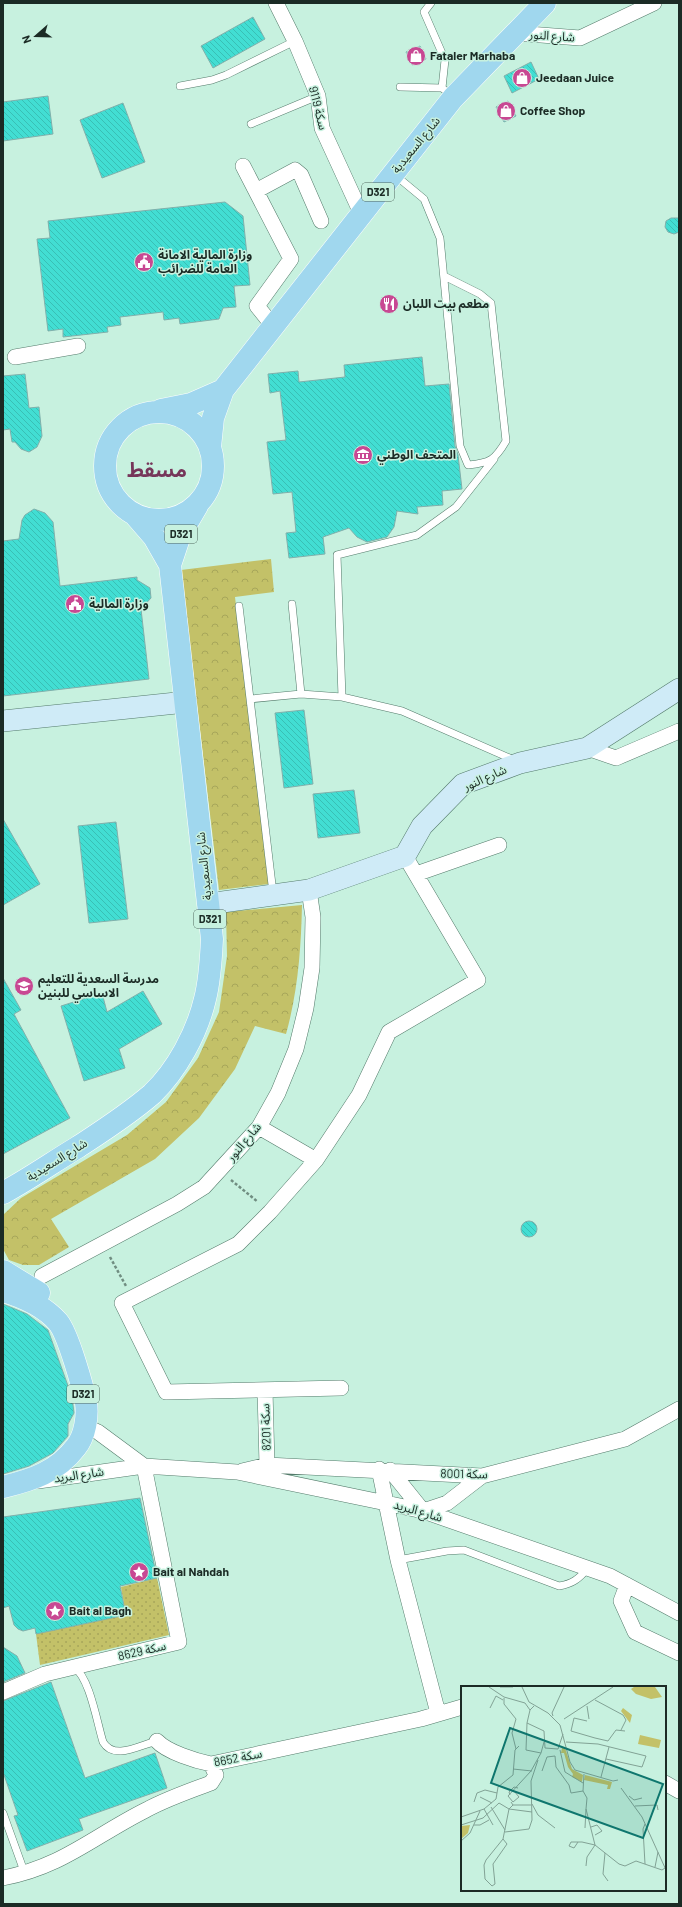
<svg xmlns="http://www.w3.org/2000/svg" width="682" height="1907" font-family="Barlow,'Noto Sans Arabic',sans-serif">
<style>
.park{fill:url(#park-crowns)}
.garden{fill:url(#garden-dots)}
.building{fill:url(#building-back-hatch);stroke:#81b0ab}
.lines{fill:none;stroke-linecap:round;stroke-linejoin:round}
.lane-casing{stroke:#547b6b;stroke-width:8}
.street-casing{stroke:#547b6b;stroke-width:16}
.secondary-casing{stroke:#547b6b;stroke-width:22}
.primary-casing{stroke:#fff;stroke-width:23}
.path{stroke:#708d81;stroke-width:2.5;stroke-dasharray:3 2;stroke-linecap:butt}
.lane{stroke:#fff;stroke-width:7}
.street{stroke:#fff;stroke-width:15}
.secondary{stroke:#cfebf7;stroke-width:21}
.primary{stroke:#a0d7ee;stroke-width:22}
.labels{text-anchor:middle;stroke-width:3;stroke-linejoin:round;paint-order:stroke}
.shield{fill:#c7f1df;stroke:#4f665d;stroke-width:1}
.shield-label{font-size:11px;font-weight:bold;fill:#1b2b25}
.street-label{font-size:12px;fill:#1b2b25;stroke:#c7f1df}
.poi-label{font-size:12px;font-weight:bold;fill:#1b2b25;stroke:#c7f1df;text-anchor:start}
.town-label{font-size:20px;font-weight:bold;fill:#76365a;stroke:#c7f1df}
.inset-road{fill:none;stroke:#82a295;stroke-width:1}
.view{fill:#0f766e;fill-opacity:0.15;stroke:#0f766e;stroke-width:2}
.inset-edge{fill:none;stroke:#1b2b25;stroke-width:2}
</style>
<defs>
<pattern id="park-crowns" width="20" height="18" patternUnits="userSpaceOnUse"><rect width="20" height="18" fill="#c3c168"/><path d="M2 6a3 3 0 1 1 6 0M12 15a3 3 0 1 1 6 0" fill="none" stroke="#a7a65a"/></pattern>
<pattern id="garden-dots" width="8" height="8" patternUnits="userSpaceOnUse"><rect width="8" height="8" fill="#c3c168"/><path d="M2 2h.1M6 6h.1" fill="none" stroke="#a7a65a" stroke-width="1.8" stroke-linecap="round"/></pattern>
<pattern id="building-back-hatch" width="6" height="6" patternUnits="userSpaceOnUse"><rect width="6" height="6" fill="#42ded3"/><path d="M-1 5l2 2M0 0l6 6M5-1l2 2" fill="none" stroke="#39bfb5"/></pattern>
</defs>
<rect width="100%" height="100%" fill="#c7f1df"/>
<path class="park" d="M271 559 274 592 235 597 269 884 219 890 181 570Z
M302 905C301 949 298 991 286 1034L255 1026 235 1069 199 1118 155 1159 51 1219 69 1247 39 1265H23L9 1260 3 1249V1215L21 1198 127 1135 166 1102 198 1058 219 1012 227 956 226 912Z"/>
<path class="garden" d="M157 1578 169 1635 40 1665 36 1634 126 1615 121 1587Z"/>
<path class="building" d="M253 17 265 39 213 68 201 46Z
M420 46 426 59 412 65 406 52Z
M531 62 539 79 512 93 504 76Z
M48 96 53 134 3 141V102Z
M508 101 516 116 504 122 496 107Z
M123 103 145 162 102 178 80 120Z
M225 202 243 216 250 285 234 286 236 307 223 308 219 319 180 324 179 318 164 320 163 312 120 317 121 325 107 327 108 332 63 337V329L48 331 37 239 50 238 48 221Z
M671 218H679V232L674 234 668 232 665 227 666 221Z
M422 357 425 386 449 384 455 446 458 455 462 489 442 491 443 505 417 507 418 514 397 511 394 527 387 537 367 542 357 537 349 528 323 537 325 554 289 558 286 533 296 532 292 492 273 494 267 442 286 440 280 391 270 393 268 374 298 371 299 382 345 377 344 365Z
M25 374 29 408 39 407 42 436 37 447 29 452 21 449 15 442H12L10 429 3 430V376Z
M34 509 45 513 53 522 60 586 137 577V580L150 588 151 598 141 609 149 679 3 696V541L19 539 22 520 25 515Z
M304 710 313 784 284 788 275 713Z
M354 790 360 833 318 838 313 794Z
M3 819 40 884 3 905Z
M116 822 128 919 89 923 78 826Z
M3 978 21 1010 14 1014 70 1118 3 1154Z
M143 991 162 1024 119 1049 125 1068 84 1081 61 1006 102 993 107 1012Z
M521 1229a8 8 0 1 1 16 0a8 8 0 1 1-16 0Z
M3 1304 27 1314 48 1330 72 1397 74 1413 68 1424V1436L53 1453 29 1466 3 1474Z
M140 1498 157 1578 120 1586 126 1615 36 1634 35 1628 23 1631 18 1629 14 1625 9 1606 3 1608V1517Z
M3 1647 17 1656 25 1673 3 1682Z
M51 1682 85 1778 155 1753 167 1788 79 1819 83 1830 27 1851 14 1816 18 1815 3 1772V1701Z"/>
<g class="lines">
<defs>
<path id="lane" d="M431 3 424 12 445 60 442 88
M180 86 212 80 226 75 295 41
M400 87 442 88 446 91
M251 124 318 96
M395 175 424 199 440 238 460 446 468 465C490 463 495 460 506 441L491 303 480 294 444 276
M292 604 301 694
M239 606 273 893
M342 697 337 555 417 535 456 507 494 459
M250 699 301 694 342 697 402 711 514 760
M398 1560 447 1551 464 1550 559 1586C572 1584 579 1579 588 1568
M74 1667C90 1678 97 1723 103 1742 114 1761 140 1745 157 1741
M3 1813 25 1874"/>
<path id="street" d="M276 3 295 41 318 96 322 128 361 213
M515 33 580 38 654 3
M243 166 291 259 257 306 273 326
M256 191 295 170 301 175 321 221
M15 357 78 346
M587 748 616 758 679 731
M416 874 499 845
M259 1127 316 1160
M42 1276 177 1204 204 1187 259 1127 278 1093 296 1049 306 1008 312 968 313 917 309 890
M341 1388 166 1392 122 1303 238 1244 270 1212 316 1160 359 1095 389 1032 478 980 405 856
M265 1390 267 1465
M85 1426 98 1432 144 1466
M379 1469 398 1560 438 1713
M390 1470 423 1511
M242 1471 267 1465 482 1476 625 1439 679 1409
M38 1481 144 1466 237 1472 386 1503 423 1511 610 1576 679 1613
M423 1511 447 1503 482 1476
M627 1585 621 1601 635 1632 679 1653
M3 1692 45 1674 179 1642 144 1466
M157 1741C167 1752 196 1761 211 1764L421 1719 462 1707
M665 1783 679 1791
M3 1878C62 1867 94 1836 146 1810 166 1799 189 1791 211 1783L216 1775 211 1764"/>
<path id="secondary" d="M3 721 186 702
M208 904 309 890 405 856 422 826 463 784 520 763 587 748 679 689"/>
<path id="primary" d="M161 410 191 404 223 390
M105 466a54 54 0 1 1 108 0a54 54 0 1 1-108 0Z
M210 447 213 418 223 390 453 98 545 3
M170 565 180 535 197 506
M3 1193C29 1179 53 1162 78 1147 104 1130 129 1114 152 1094 177 1070 197 1033 205 999 210 980 211 959 212 939L170 565 154 537 135 515
M3 1271 39 1293
M3 1291C23 1297 44 1306 58 1322 68 1334 83 1387 86 1403 88 1416 85 1436 76 1447 57 1472 32 1480 3 1487"/>
</defs>
<use href="#lane" class="lane-casing"/>
<use href="#street" class="street-casing"/>
<use href="#secondary" class="secondary-casing"/>
<use href="#primary" class="primary-casing"/>
<path class="path" d="M231 1180 258 1202
M110 1257 126 1286"/>
<use href="#lane" class="lane"/>
<use href="#street" class="street"/>
<use href="#secondary" class="secondary"/>
<use href="#primary" class="primary"/>
</g>
<defs>
<symbol id="shop-disc" viewBox="-11 -11 22 22"><circle r="9.5" fill="#c84893" stroke="#c7f1df"/><path d="M-5-2.5h2.3a2.7 3.5 0 0 1 5.4 0H5L5.5 6h-11ZM-1.5-2.5h3a1.5 2.3 0 0 0-3 0Z" fill="#fff"/></symbol>
<symbol id="civic-disc" viewBox="-11 -11 22 22"><circle r="9.5" fill="#c84893" stroke="#c7f1df"/><path d="M-.6-6.5H3V-4.5H.6V-3L4-1V1h2V6H-6V1h2V-1L-.6-3ZM-1.2 2.5V6h2.4V2.5Z" fill="#fff"/></symbol>
<symbol id="restaurant-disc" viewBox="-11 -11 22 22"><circle r="9.5" fill="#c84893" stroke="#c7f1df"/><path d="M-5-6h1v4h1v-4h1v4h1v-4h1v5L-1.5 .5V6h-2V.5L-5-1ZM5-6V6H3V1.5H1.5Q1.5-4 5-6Z" fill="#fff"/></symbol>
<symbol id="museum-disc" viewBox="-11 -11 22 22"><circle r="9.5" fill="#c84893" stroke="#c7f1df"/><path d="M0-6L6-3V-2H-6V-3ZM-5-1h2V3h-2ZM-1-1h2V3h-2ZM3-1h2V3H3ZM-6 4H6V6H-6Z" fill="#fff"/></symbol>
<symbol id="school-disc" viewBox="-11 -11 22 22"><circle r="9.5" fill="#c84893" stroke="#c7f1df"/><path d="M0-5L7-2L0 1L-7-2ZM-4 1L0 2.5L4 1V4Q0 6-4 4Z" fill="#fff"/></symbol>
<symbol id="sight-disc" viewBox="-11 -11 22 22"><circle r="9.5" fill="#c84893" stroke="#c7f1df"/><path d="M0-6L1.8-2.2L6-1.7L2.9 1.2L3.7 5.4L0 3.3L-3.7 5.4L-2.9 1.2L-6-1.7L-1.8-2.2Z" fill="#fff"/></symbol>
</defs>
<g fill-rule="evenodd">
<use href="#shop-disc" x="405" y="45" width="22" height="22"/>
<use href="#shop-disc" x="511" y="67" width="22" height="22"/>
<use href="#shop-disc" x="495" y="100" width="22" height="22"/>
<use href="#civic-disc" x="133" y="251" width="22" height="22"/>
<use href="#restaurant-disc" x="378" y="293" width="22" height="22"/>
<use href="#museum-disc" x="352" y="444" width="22" height="22"/>
<use href="#civic-disc" x="64" y="593" width="22" height="22"/>
<use href="#school-disc" x="13" y="975" width="22" height="22"/>
<use href="#sight-disc" x="128" y="1561" width="22" height="22"/>
<use href="#sight-disc" x="44" y="1600" width="22" height="22"/>
</g>
<g class="labels">
<g class="shield">
<rect x="362" y="183" width="32" height="18" rx="3"/>
<rect x="165" y="525" width="32" height="18" rx="3"/>
<rect x="194" y="910" width="32" height="18" rx="3"/>
<rect x="67" y="1385" width="32" height="18" rx="3"/>
</g>
<g class="shield-label">
<text x="378" y="196">D321</text>
<text x="181" y="538">D321</text>
<text x="210" y="923">D321</text>
<text x="83" y="1398">D321</text>
</g>
<g class="street-label">
<text transform="translate(552 36) rotate(4)" y="4">شارع النور</text>
<text transform="translate(318 108) rotate(76)" y="4">سكة 9119</text>
<text transform="translate(416 145) rotate(-51)" y="4">شارع السعيدية</text>
<text transform="translate(485 778) rotate(-24)" y="4">شارع النور</text>
<text transform="translate(204 866) rotate(-96)" y="4">شارع السعيدية</text>
<text transform="translate(244 1142) rotate(-50)" y="4">شارع النور</text>
<text transform="translate(57 1160) rotate(-32)" y="4">شارع السعيدية</text>
<text transform="translate(266 1427) rotate(-92)" y="4">سكة 8201</text>
<text transform="translate(464 1474) rotate(1)" y="4">سكة 8001</text>
<text transform="translate(79 1475) rotate(-8)" y="4">شارع البريد</text>
<text transform="translate(418 1511) rotate(16)" y="4">شارع البريد</text>
<text transform="translate(142 1651) rotate(-13)" y="4">سكة 8629</text>
<text transform="translate(238 1758) rotate(-11)" y="4">سكة 8652</text>
</g>
<g class="poi-label">
<text x="430" y="60">Fataler Marhaba</text>
<text x="536" y="82">Jeedaan Juice</text>
<text x="520" y="115">Coffee Shop</text>
<text x="158" y="259">وزارة المالية الامانة<tspan x="158" dy="14">العامة للضرائب</tspan></text>
<text x="403" y="308">مطعم بيت اللبان</text>
<text x="377" y="459">المتحف الوطني</text>
<text x="89" y="608">وزارة المالية</text>
<text x="38" y="983">مدرسة السعدية للتعليم<tspan x="38" dy="14">الاساسي للبنين</tspan></text>
<text x="153" y="1576">Bait al Nahdah</text>
<text x="69" y="1615">Bait al Bagh</text>
</g>
<g class="town-label">
<text x="157" y="477">مسقط</text>
</g>
</g>
<g transform="translate(461 1686)">
<rect width="205" height="205" fill="#c7f1df"/>
<path d="M173 1H194L201 11 190 13 175 8 170 3ZM162 22 171 29 169 37 160 25ZM179 49 200 54 198 62 177 58Z" fill="#c3c168"/>
<path d="M9 139 7 147 0 153V140Z" fill="#c3c168"/>
<path d="M101 62H104L111 83 122 89 121 96 111 91 112 88 107 81 103 67H100ZM124 89 151 96 149 103H146L147 99 123 94Z" fill="#c3c168"/>
<path class="inset-road" d="M28 1 43 11 64 17 69 24M39 1H52M61 1 68 16 87 27 99 39 109 76 114 84 152 95 157 94M43 12V18L55 33 51 47 55 63M134 14 162 29 165 34 160 44M73 20 69 24 66 37 83 45 84 62 97 63 102 48M126 20 128 33M29 22 35 10 42 14M92 30 91 27 103 1M113 32 110 45 134 52 147 55 155 44 164 45M113 32 126 35M103 33 152 1M66 37 65 64 80 67M105 56 137 58 185 70 181 81 145 73M99 64 104 86 122 97M52 83 71 85M81 85 86 71 94 70 95 81 108 99 110 107 122 105M123 88 122 105 126 112 125 123 134 159 158 178 164 180 175 175 201 184 204 182M140 91 148 61M160 102 181 131 205 184M53 105 58 111 52 116 47 110 70 85 80 67 83 56M49 109 48 106 53 101 57 102M168 110 173 114 181 112M19 111 31 117M13 116 16 107 24 104 36 107M71 118 77 129 94 142M52 119H70M174 120 196 119 197 124M30 121 44 144M23 123 32 139M0 131 23 123 35 113 37 101 52 89 54 64 58 60M0 139 22 132 38 117 48 123 52 119 50 116M13 139H19L28 134M130 141 136 139 141 145 134 149M124 142 125 123M44 146 68 143 71 134 70 95 77 74M42 153 46 158 32 178 34 198 31 200 24 193 23 179 25 174 42 153 48 123 71 126M0 155 9 147 19 125M117 156 113 162 108 160 110 156H121L134 159 126 171 125 180M144 167 142 188 147 195M184 178 182 143 184 138M194 181 197 166"/>
<path class="view" d="M49 42 202 98 182 152 30 97Z"/>
<rect width="205" height="205" class="inset-edge"/>
</g>
<rect width="682" height="1907" fill="none" stroke="#1b2b25" stroke-width="8"/>
<g transform="translate(36 36) rotate(250)" stroke="#c7f1df" stroke-width="3" paint-order="stroke">
<path d="M0-3L7 15L0 10L-7 15Z" fill="#1b2b25"/>
<text y="-6" font-size="11" font-weight="bold" text-anchor="middle" fill="#1b2b25">N</text>
</g>
</svg>
